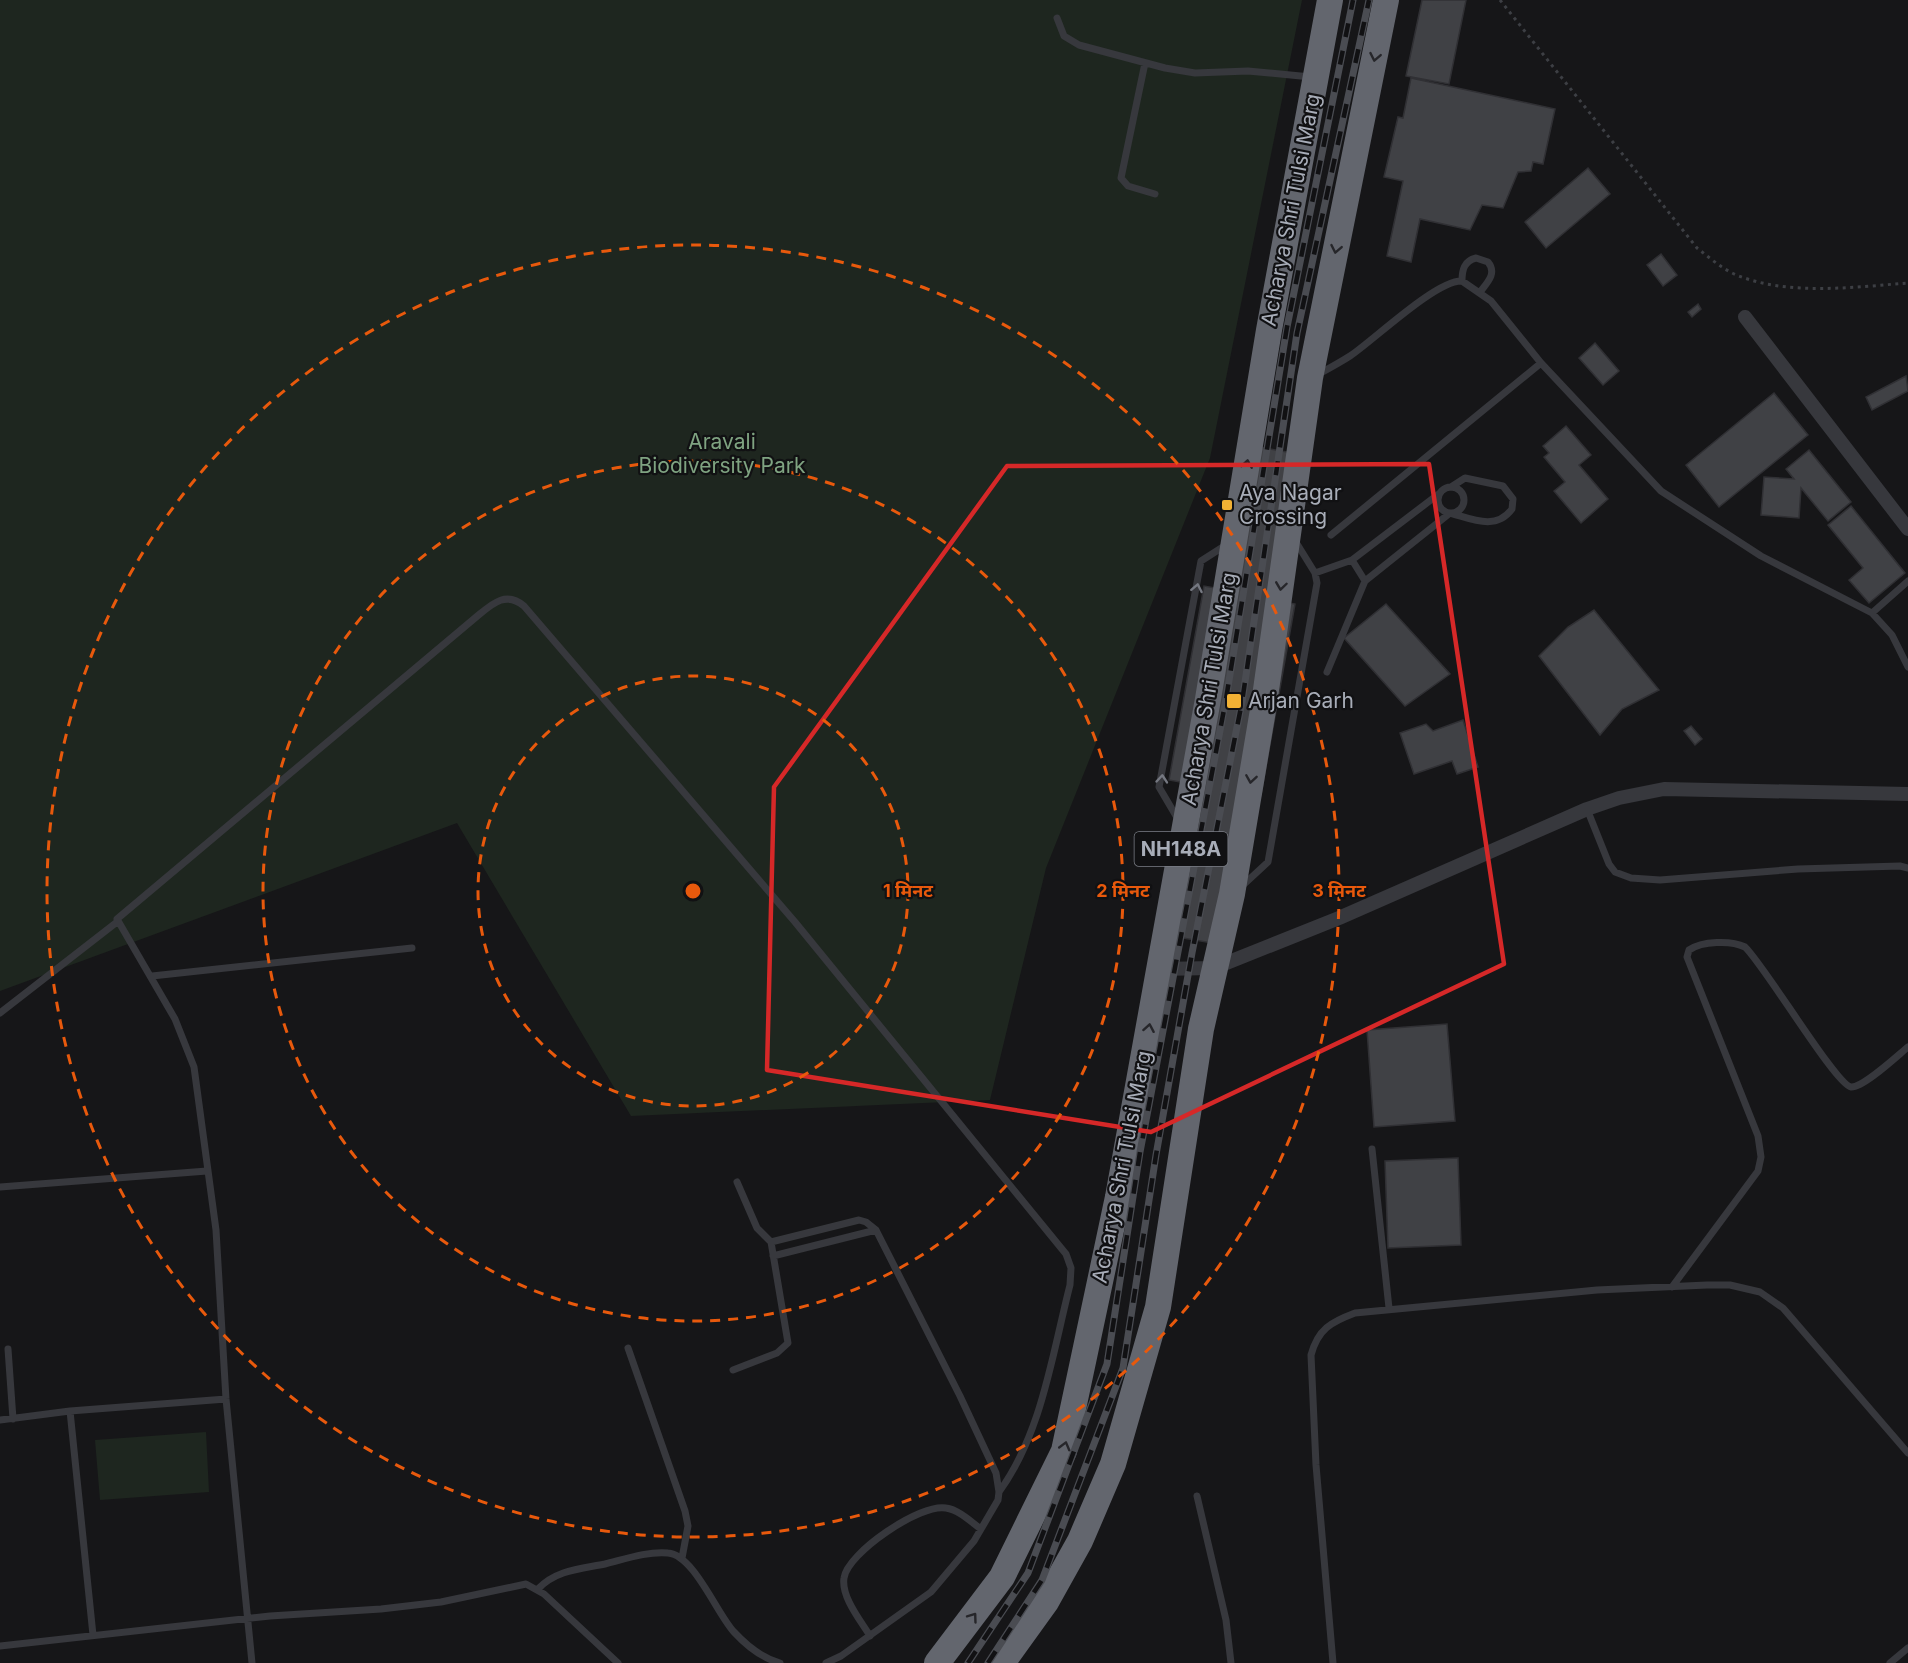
<svg xmlns="http://www.w3.org/2000/svg" width="1908" height="1663" font-family="Inter,'Noto Sans Devanagari',sans-serif">
<style>
.green{fill:#1e261f}
.building{fill:#404145;stroke:#303034;stroke-width:1.5}
.lines{fill:none;stroke-linecap:round;stroke-linejoin:round}
.path{stroke:#3d3f44;stroke-width:3;stroke-dasharray:3 4.5;stroke-linecap:butt}
.lane{stroke:#37383d;stroke-width:7}
.street{stroke:#37383d;stroke-width:14}
.highway{stroke:#63666e;stroke-width:26}
.rail-casing{stroke:#4a4c52;stroke-width:7}
.rail{stroke:#111113;stroke-width:4.5;stroke-dasharray:14;stroke-linecap:butt}
.oneway{stroke:#26262a}
.oneway2{stroke:#757881}
.marked{fill:none;stroke:#d62828;stroke-width:4.5;stroke-linejoin:round}
.ring{fill:none;stroke:#e8590c;stroke-width:3;stroke-dasharray:10 8}
.poi-dot{fill:#f2b134;stroke:#111113;stroke-width:2}
.labels{text-anchor:middle;stroke-width:4.5;stroke-linejoin:round;paint-order:stroke}
.shield{fill:#111113;stroke:#7b7e86;stroke-width:1.5}
.shield-label{font-size:20px;font-weight:bold;fill:#a8adb8}
.street-label{font-size:21px;fill:#a8adb8;stroke:#111113}
.park-label{font-size:21px;fill:#7fa381;stroke:#111113}
.poi-label{font-size:21px;fill:#a8adb8;stroke:#111113;text-anchor:start}
.centre{fill:#e8590c;stroke:#111113;stroke-width:3}
.ring-label{font-size:18px;text-anchor:middle;font-weight:bold;fill:#e8590c;stroke:#111113;stroke-width:4.5;stroke-linejoin:round;paint-order:stroke}
</style>
<rect width="100%" height="100%" fill="#161618"/>
<path class="green" d="M0 0H1302L1210 458 1046 868 990 1100 631 1116 457 823 0 991Z
M206 1432 209 1492 100 1500 95 1440Z"/>
<path class="building" d="M1422 0H1466L1449 84 1406 76Z
M1411 78 1555 109 1543 164 1533 162 1531 171 1518 172 1503 208 1482 205 1470 230 1420 219 1411 262 1387 256 1403 181 1384 177 1398 117 1403 118Z
M1588 168 1610 194 1546 248 1525 222Z
M1661 254 1677 275 1663 286 1647 265Z
M1698 304 1701 309 1692 317 1688 312Z
M1595 343 1619 371 1603 385 1579 358Z
M1906 376 1908 391 1872 410 1866 397Z
M1774 393 1808 435 1719 507 1686 465Z
M1566 426 1591 455 1579 465 1608 499 1581 523 1554 491 1565 482 1544 457 1549 453 1543 446Z
M1247 445 1293 453 1267 599 1295 604 1261 795 1212 943 1165 935 1191 784 1169 780 1204 586 1221 589Z
M1809 450 1851 502 1828 521 1801 488 1799 518 1761 515 1764 477 1794 479 1786 469Z
M1851 506 1905 573 1869 603 1849 580 1863 568 1828 525Z
M1386 604 1450 674 1405 706 1344 638Z
M1594 610 1659 690 1622 709 1600 735 1539 656 1568 627Z
M1463 720 1478 767 1457 774 1452 761 1414 774 1400 733 1426 724 1433 731Z
M1691 726 1702 739 1695 745 1684 731Z
M1447 1024 1455 1121 1374 1127 1367 1030Z
M1458 1158 1461 1245 1388 1248 1385 1161Z"/>
<g class="lines">
<path class="path" d="M1500 0 1697 248C1710 258 1723 270 1739 276 1791 296 1854 287 1908 283"/>
<path class="lane" d="M1057 18 1064 36 1079 45 1165 68 1195 73 1248 71 1311 77
M1145 63 1121 178 1128 186 1155 194
M1462 281C1462 270 1464 261 1476 258L1488 262C1497 273 1488 282 1480 292
M1317 375C1328 369 1339 363 1350 356 1374 340 1436 280 1462 281L1491 301 1541 363 1661 491 1761 556 1872 613 1892 635 1908 667
M1438 500a13 13 0 1 1 26 0a13 13 0 1 1-26 0Z
M1331 535 1541 363
M1315 573 1352 560 1440 493
M1365 581 1450 513C1472 519 1496 531 1512 509L1513 499 1503 486 1465 478 1451 487
M1872 613 1908 581
M1327 672 1365 581 1352 560
M1587 809 1609 864 1615 872 1631 878 1660 880 1798 869 1900 866 1908 868
M1179 821 1159 787 1201 561 1226 545
M1241 887 1268 862 1317 583 1315 573 1294 539
M152 976 412 948
M0 1013 117 922
M1372 1149 1389 1308
M737 1182 757 1228 771 1242 859 1220 866 1222 876 1230 960 1396 996 1473 999 1492 998 1500 974 1541 931 1592 841 1656 826 1663
M0 1187 207 1171
M773 1256 876 1230
M1672 1287 1758 1171 1761 1157 1758 1136 1687 957 1689 950C1702 941 1731 940 1745 947 1765 966 1836 1085 1851 1087 1863 1088 1897 1056 1908 1047
M628 1348 685 1511 688 1526 682 1558
M8 1349 13 1419
M733 1370 777 1353 788 1343 771 1242
M70 1411 93 1635
M0 1420 70 1411 226 1399
M1197 1496 1226 1620 1231 1663
M538 1589C556 1570 580 1569 605 1564 625 1559 648 1551 668 1553 694 1555 717 1614 734 1632 746 1645 762 1658 780 1663
M870 1636C861 1621 841 1597 844 1578 847 1553 921 1503 946 1508 959 1510 970 1521 981 1529
M0 1646 270 1616 381 1609 441 1602 526 1584 544 1594 618 1663
M252 1663 226 1399 216 1230 194 1067 175 1019 117 919 475 618C491 605 505 590 524 606L795 922 1066 1254 1071 1268 1070 1285C1052 1355 1042 1433 999 1492
M1333 1663 1316 1465 1311 1355C1318 1329 1331 1322 1355 1313L1597 1290 1707 1285H1730L1760 1292 1783 1308 1908 1453
M1890 1663 1908 1648"/>
<path class="street" d="M1745 317 1908 529
M1159 969 1214 968 1339 918 1587 809 1619 798 1664 789 1908 794"/>
<path class="highway" d="M937 1663 1002 1577 1064 1451 1118 1197 1208 699 1269 330 1330 0
M1002 1663 1046 1602 1080 1541 1113 1464 1158 1307 1201 1029 1232 894 1264 704 1310 378 1386 0"/>
<defs>
<path id="rail" d="M968 1663 1028 1573 1107 1364 1140 1152 1226 699 1287 327 1353 0
M988 1663 1042 1580 1123 1368 1156 1155 1192 953 1242 702 1297 333 1369 0"/>
</defs>
<use href="#rail" class="rail-casing"/>
<use href="#rail" class="rail"/>
</g>
<defs><path id="oneway-chevron" d="M-2-3.5L2.5 0L-2 3.5" fill="none" stroke-width="1.6" stroke-linecap="round" stroke-linejoin="round" transform="scale(1.5)"/></defs>
<g class="oneway">
<use href="#oneway-chevron" transform="translate(1375 57) rotate(101)"/>
<use href="#oneway-chevron" transform="translate(1336 249) rotate(101)"/>
<use href="#oneway-chevron" transform="translate(1247 464) rotate(-81)"/>
<use href="#oneway-chevron" transform="translate(1281 586) rotate(98)"/>
<use href="#oneway-chevron" transform="translate(1251 779) rotate(99)"/>
<use href="#oneway-chevron" transform="translate(1149 1028) rotate(-80)"/>
<use href="#oneway-chevron" transform="translate(1065 1446) rotate(-75)"/>
<use href="#oneway-chevron" transform="translate(973 1617) rotate(-54)"/>
</g>
<g class="oneway2">
<use href="#oneway-chevron" transform="translate(1197 588) rotate(-79)"/>
<use href="#oneway-chevron" transform="translate(1162 779) rotate(-85)"/>
</g>
<path class="marked" d="M1429 464 1504 964 1151 1132 767 1070 774 787 1007 466Z"/>
<g class="ring">
<circle cx="693" cy="891" r="215"/>
<circle cx="693" cy="891" r="430"/>
<circle cx="693" cy="891" r="646"/>
</g>
<g class="poi-dot">
<rect x="1221" y="499" width="12" height="12" rx="3"/>
<rect x="1226" y="693" width="16" height="16" rx="3"/>
</g>
<g class="labels">
<rect class="shield" x="1134.5" y="832" width="93" height="34" rx="4.5"/>
<g class="shield-label">
<text x="1181" y="856">NH148A</text>
</g>
<g class="street-label">
<text transform="translate(1291 210) rotate(-79)" y="7">Acharya Shri Tulsi Marg</text>
<text transform="translate(1209 689) rotate(-80)" y="7">Acharya Shri Tulsi Marg</text>
<text transform="translate(1122 1167) rotate(-79)" y="7">Acharya Shri Tulsi Marg</text>
</g>
<g class="park-label">
<text x="722" y="449">Aravali<tspan x="722" dy="24">Biodiversity Park</tspan></text>
</g>
<g class="poi-label">
<text x="1239" y="500">Aya Nagar<tspan x="1239" dy="24">Crossing</tspan></text>
<text x="1248" y="708">Arjan Garh</text>
</g>
</g>
<circle cx="693" cy="891" r="9" class="centre"/>
<g class="ring-label">
<text x="908" y="897">1 मिनट</text>
<text x="1123" y="897">2 मिनट</text>
<text x="1339" y="897">3 मिनट</text>
</g>
</svg>
